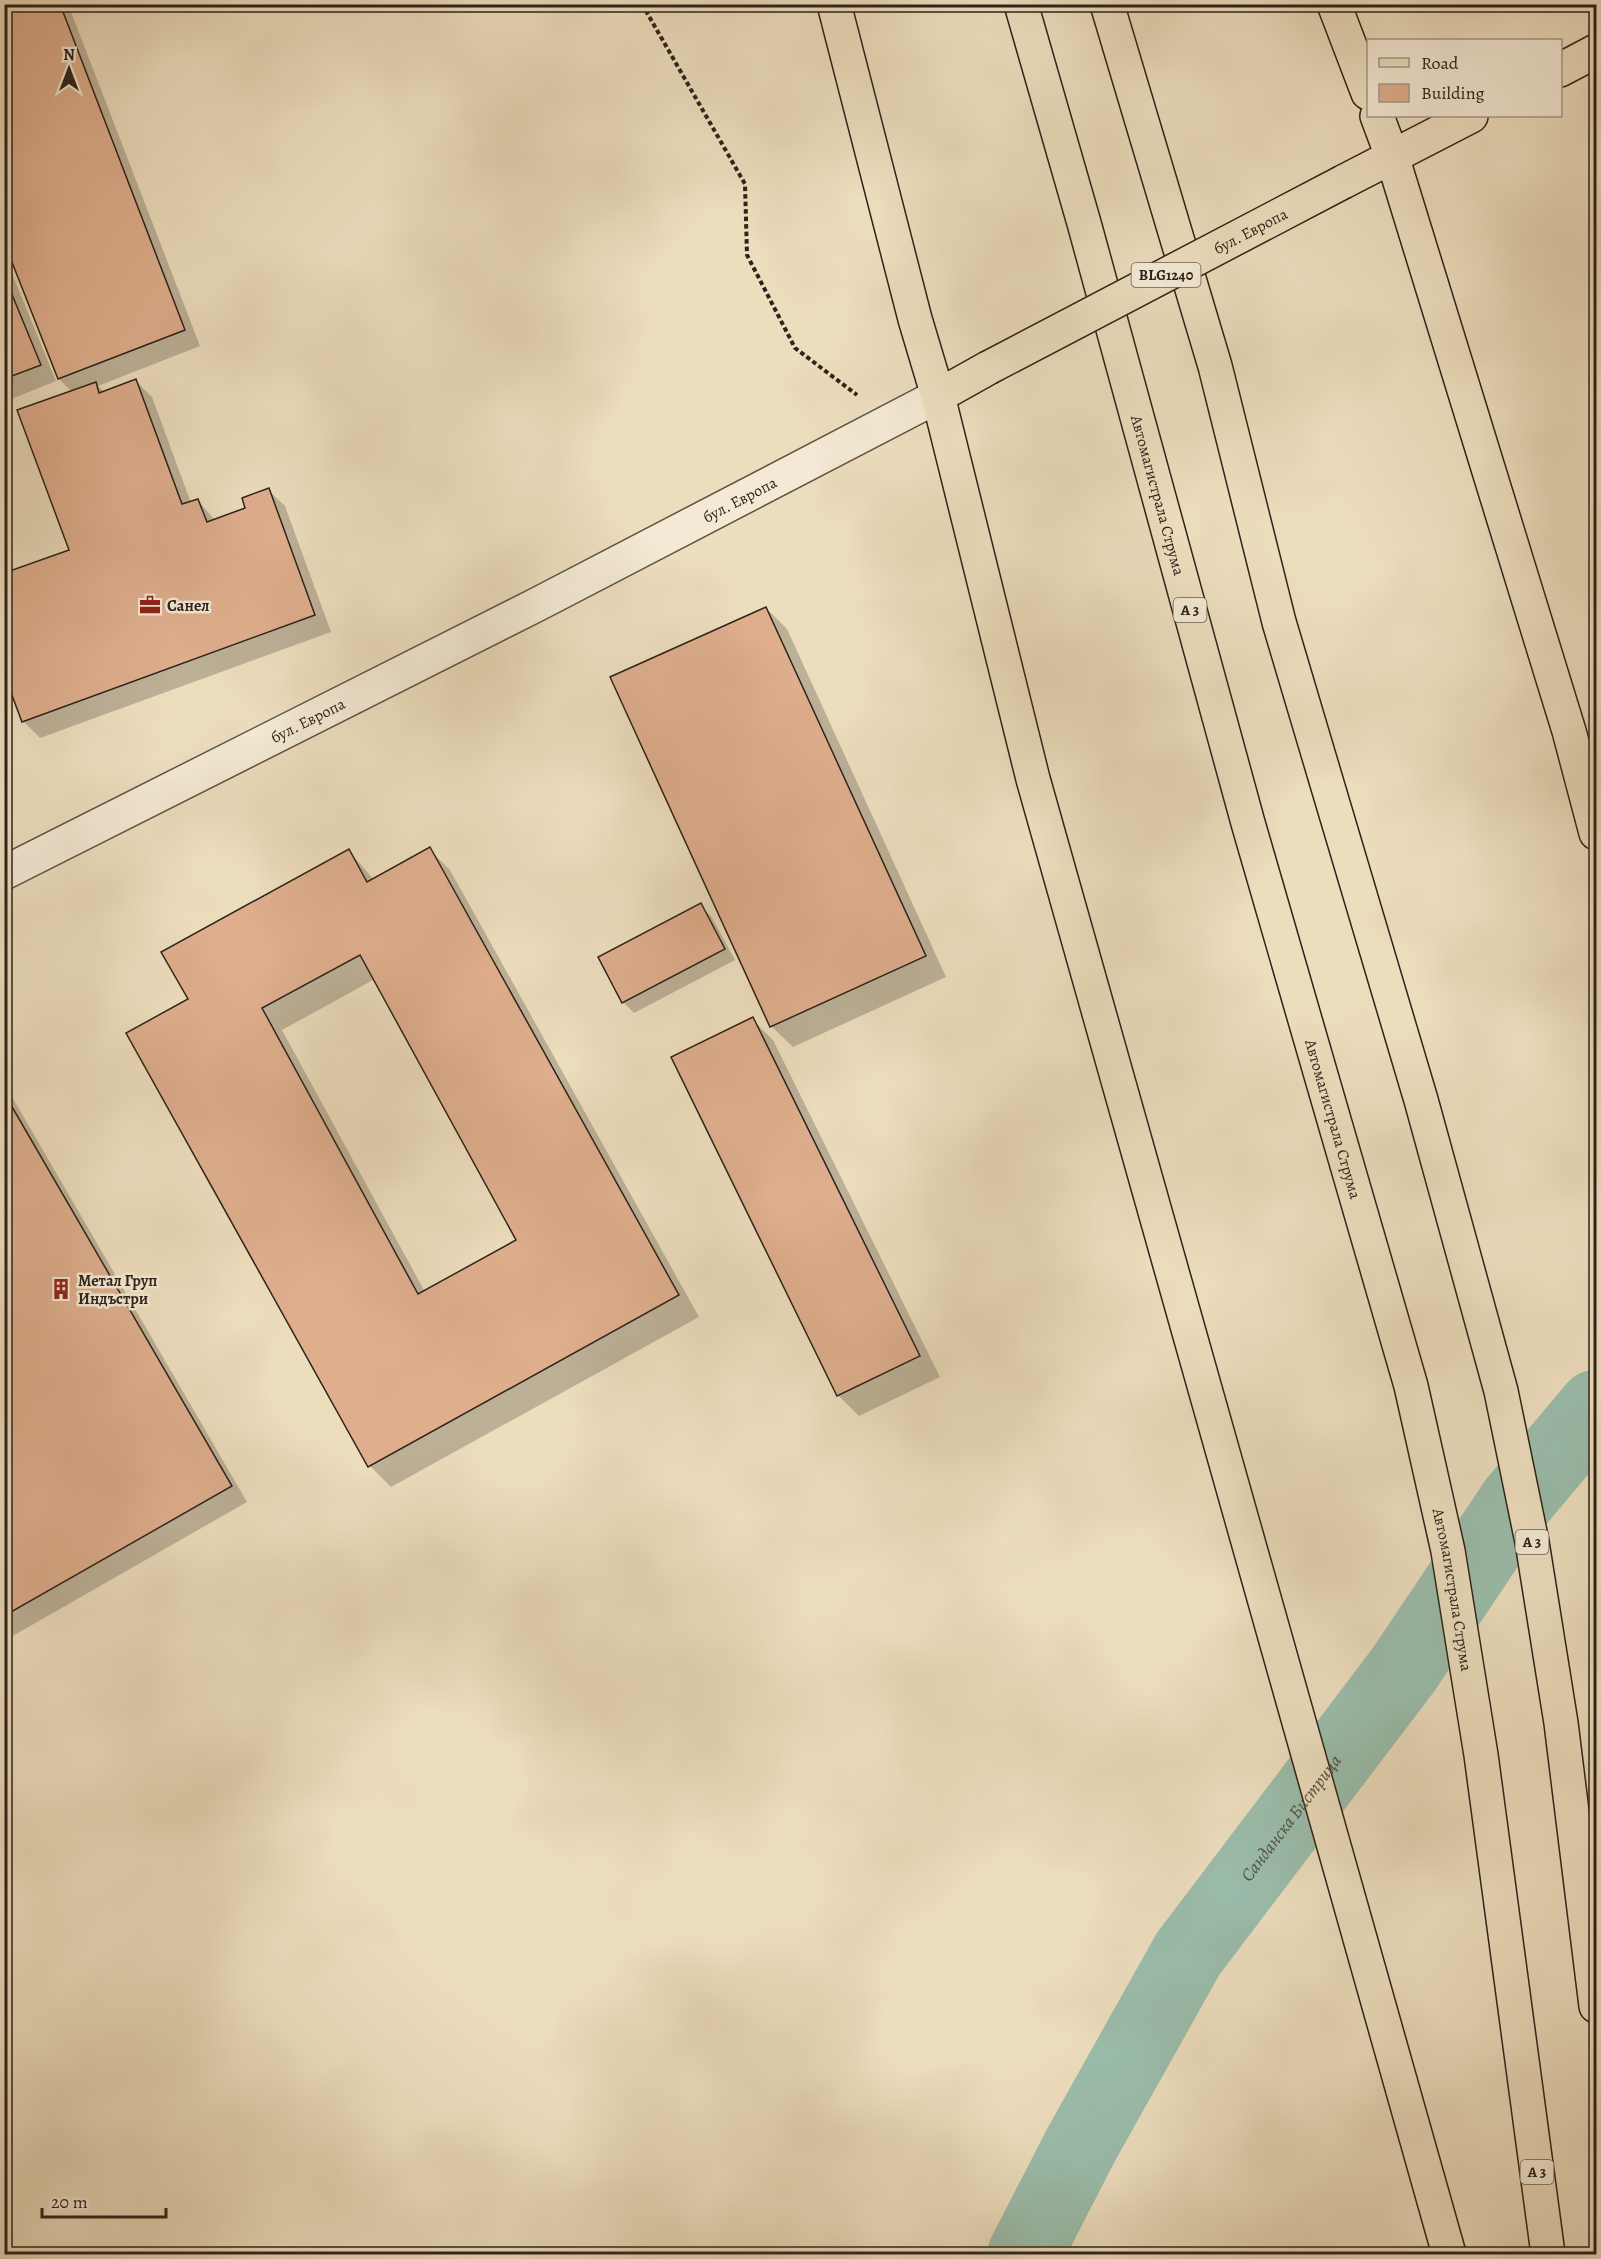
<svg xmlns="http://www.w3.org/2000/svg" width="1601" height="2259" font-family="Alegreya,serif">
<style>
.shadow{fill:#0003;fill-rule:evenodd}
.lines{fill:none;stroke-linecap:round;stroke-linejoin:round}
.river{stroke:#9abdab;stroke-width:75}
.building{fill:#deae8d;stroke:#2e221b;stroke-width:1.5;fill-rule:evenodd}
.minor-casing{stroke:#5e5144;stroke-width:36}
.major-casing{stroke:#2e221b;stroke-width:36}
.highway-casing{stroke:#2e221b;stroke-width:36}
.path{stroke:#2e221b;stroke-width:4;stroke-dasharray:4.5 3;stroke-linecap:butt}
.minor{stroke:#f3e9d4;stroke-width:33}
.major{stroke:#ecddbd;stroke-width:33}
.highway{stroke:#ecddbd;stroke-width:33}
.major-bridge-casing{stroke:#2e221b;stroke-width:36;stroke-linecap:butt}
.major-bridge{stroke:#ecddbd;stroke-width:33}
.labels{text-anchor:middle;stroke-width:5;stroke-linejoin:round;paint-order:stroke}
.shield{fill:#f3e9d4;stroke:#695e52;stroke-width:1.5}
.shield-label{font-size:15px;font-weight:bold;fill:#2e221b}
.street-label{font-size:16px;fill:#2e221b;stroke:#f3e9d4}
.poi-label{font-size:16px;font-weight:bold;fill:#2e221b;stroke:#f3e9d4;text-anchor:start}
.water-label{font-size:18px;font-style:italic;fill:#4e5046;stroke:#f3e9d4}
</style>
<rect width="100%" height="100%" fill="#ecddbd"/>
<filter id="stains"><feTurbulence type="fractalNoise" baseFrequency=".00333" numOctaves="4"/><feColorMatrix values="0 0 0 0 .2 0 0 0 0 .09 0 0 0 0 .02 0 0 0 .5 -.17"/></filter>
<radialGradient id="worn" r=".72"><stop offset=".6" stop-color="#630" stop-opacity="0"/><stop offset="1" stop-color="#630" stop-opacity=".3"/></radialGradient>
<path class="shadow" d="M4 4H68L200 346 98 386 104 392 136 381 152 397 191 503 198 501 216 521 247 509 268 490 285 506 331 632 40 738 24 722 4 670 71 551 72 392 59 379 4 238Z
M4 254 56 381 4 402Z
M766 608 787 629 946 977 793 1047 771 1026Z
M429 849 450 870 699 1317 391 1487 370 1466 128 1034 190 1000 349 851 374 880ZM375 979 518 1241 425 1292 282 1030Z
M700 905 711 916 735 960 634 1013 623 1002 600 958Z
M752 1019 773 1040 940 1377 859 1416 838 1395Z
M4 1083 247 1502 4 1641Z"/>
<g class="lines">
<path class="river" id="s1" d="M1025 2254 1081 2145 1188 1954 1404 1669 1516 1502 1596 1407"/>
</g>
<path class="building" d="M4 4H60L185 330 58 379 4 242Z
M4 275 41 365 4 379Z
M136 379 182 504 198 499 207 522 245 508 242 498 269 488 315 615 22 722 4 674V573L69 550 17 410 96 382 99 393Z
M766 607 926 956 770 1027 610 677Z
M430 847 679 1295 368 1467 126 1033 188 999 161 952 349 849 367 882ZM360 955 516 1240 418 1294 262 1008Z
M701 903 725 949 622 1003 598 957Z
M753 1017 920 1356 837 1396 671 1057Z
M4 1093 232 1486 4 1616Z"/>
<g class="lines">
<defs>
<g id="minor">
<path id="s2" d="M4 873 538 604 938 396"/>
</g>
<path id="major" d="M1560 70 1596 51
M1343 182 1471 116
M938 396 988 368"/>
<g id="highway">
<path d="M834 4 915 319 938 396 1033 779 1449 2254"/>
<path id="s3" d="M1021 4 1084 223 1248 823 1411 1386 1448 1551 1481 1755 1548 2254"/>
<path d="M1107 4 1215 366 1279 622 1421 1100 1501 1391 1532 1542 1561 1723 1596 2006"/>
<path d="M1334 4 1368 93"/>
<path d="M1377 116 1392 156 1569 731 1596 833"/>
</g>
</defs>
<use href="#minor" class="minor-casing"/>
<use href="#major" class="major-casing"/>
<use href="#highway" class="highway-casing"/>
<path class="path" d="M642 4 745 184 747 255 795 348 857 395"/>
<use href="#minor" class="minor"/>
<use href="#major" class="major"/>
<use href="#highway" class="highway"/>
<defs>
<g id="major-bridge">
<path id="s4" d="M988 368 1343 182"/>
</g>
</defs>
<use href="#major-bridge" class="major-bridge-casing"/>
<use href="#major-bridge" class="major-bridge"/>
</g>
<defs>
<symbol id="office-bare" viewBox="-9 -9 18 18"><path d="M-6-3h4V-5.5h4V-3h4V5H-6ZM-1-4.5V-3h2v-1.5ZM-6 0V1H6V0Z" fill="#8f2418" stroke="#f3e9d4" stroke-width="2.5" paint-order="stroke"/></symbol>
<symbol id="building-bare" viewBox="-9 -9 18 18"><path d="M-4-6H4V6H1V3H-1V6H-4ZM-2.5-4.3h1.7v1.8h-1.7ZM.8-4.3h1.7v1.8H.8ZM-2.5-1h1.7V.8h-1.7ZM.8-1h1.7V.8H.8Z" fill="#8f2418" stroke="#f3e9d4" stroke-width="2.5" paint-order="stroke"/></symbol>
</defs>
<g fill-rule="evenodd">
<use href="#office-bare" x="135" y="590" width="30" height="30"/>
<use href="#building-bare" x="46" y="1274" width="30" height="30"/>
</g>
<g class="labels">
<g class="shield">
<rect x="1131.5" y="263" width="69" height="24" rx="4.5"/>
<rect x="1173.5" y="598" width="33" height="24" rx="4.5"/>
<rect x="1515.5" y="1530" width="33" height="24" rx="4.5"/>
<rect x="1520.5" y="2160" width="33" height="24" rx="4.5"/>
</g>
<g class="shield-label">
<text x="1166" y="280">BLG1240</text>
<text x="1190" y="615">A 3</text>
<text x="1532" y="1547">A 3</text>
<text x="1537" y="2177">A 3</text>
</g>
<g class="street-label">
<text dy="6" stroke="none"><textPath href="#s4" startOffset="296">бул. Европа</textPath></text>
<text dy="6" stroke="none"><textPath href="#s3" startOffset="510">Автомагистрала Струма</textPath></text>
<text dy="6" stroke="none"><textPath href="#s2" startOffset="825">бул. Европа</textPath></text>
<text dy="6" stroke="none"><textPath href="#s2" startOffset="340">бул. Европа</textPath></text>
<text dy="6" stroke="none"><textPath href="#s3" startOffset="1158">Автомагистрала Струма</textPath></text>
<text dy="6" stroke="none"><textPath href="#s3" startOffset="1644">Автомагистрала Струма</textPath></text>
</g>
<g class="poi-label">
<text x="167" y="611">Санел</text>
<text x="78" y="1286">Метал Груп<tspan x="78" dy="18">Индъстри</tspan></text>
</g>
<g class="water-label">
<text dy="6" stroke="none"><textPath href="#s1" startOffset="512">Санданска Бистрица</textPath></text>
</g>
</g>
<rect width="1601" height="2259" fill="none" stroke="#ecddbd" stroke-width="24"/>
<rect x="6" y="6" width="1589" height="2247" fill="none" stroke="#2e221b" stroke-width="3"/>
<rect x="12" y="12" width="1577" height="2235" fill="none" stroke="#2e221b" stroke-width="1.5"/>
<rect x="1367" y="39" width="195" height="78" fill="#f3e9d4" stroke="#a4998a" stroke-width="1.5"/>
<rect x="1379" y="58" width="30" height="9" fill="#ecddbd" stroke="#a4998a" stroke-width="1.5"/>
<text x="1421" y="69" font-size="18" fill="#2e221b">Road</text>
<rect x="1379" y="84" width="30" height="18" fill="#deae8d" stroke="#a4998a" stroke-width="1.5"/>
<text x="1421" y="99" font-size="18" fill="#2e221b">Building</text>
<g transform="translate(69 69)" stroke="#f3e9d4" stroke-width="4.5" paint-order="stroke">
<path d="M0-4.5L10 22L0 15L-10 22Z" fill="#2e221b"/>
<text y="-9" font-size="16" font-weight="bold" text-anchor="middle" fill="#2e221b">N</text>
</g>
<path d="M42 2208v9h124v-9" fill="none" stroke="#2e221b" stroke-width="3"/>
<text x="51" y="2208" font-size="18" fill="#2e221b" stroke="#f3e9d4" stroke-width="4.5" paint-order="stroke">20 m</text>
<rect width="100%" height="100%" filter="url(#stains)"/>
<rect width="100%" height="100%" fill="url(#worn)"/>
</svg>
